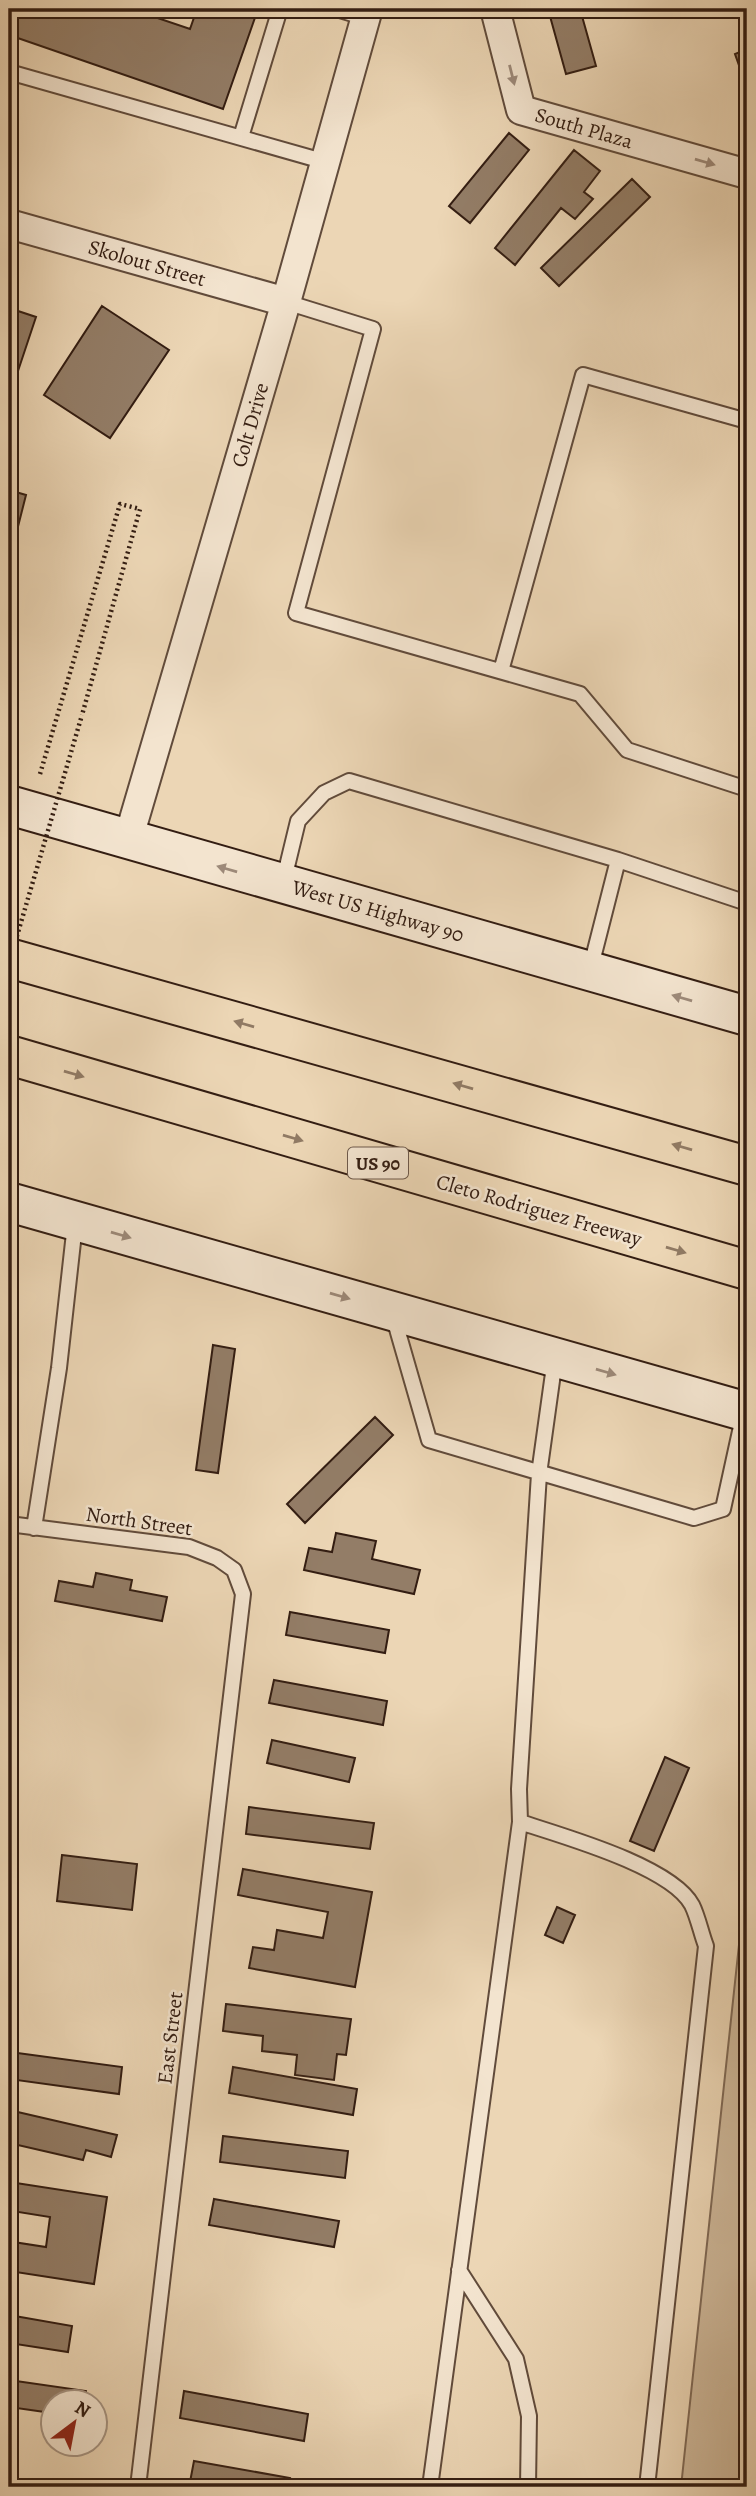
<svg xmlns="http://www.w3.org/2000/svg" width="756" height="2496" font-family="Alegreya,serif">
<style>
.green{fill:#cdb799;stroke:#806a56;stroke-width:2}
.building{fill:#937d67;stroke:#331d12;stroke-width:2}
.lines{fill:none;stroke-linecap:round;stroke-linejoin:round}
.lane-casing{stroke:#614b3b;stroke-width:18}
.street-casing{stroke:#614b3b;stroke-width:32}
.secondary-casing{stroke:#331d12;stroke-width:42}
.highway-casing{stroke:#331d12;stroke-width:42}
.path{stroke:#331d12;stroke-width:4.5;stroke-dasharray:2 3.5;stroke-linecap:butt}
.lane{stroke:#f3e4cf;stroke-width:14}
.street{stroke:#f3e4cf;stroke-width:28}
.secondary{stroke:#f3e4cf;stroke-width:38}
.highway{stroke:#ecd6b5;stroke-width:38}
.path-bridge{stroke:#331d12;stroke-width:4.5;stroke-dasharray:2 3.5;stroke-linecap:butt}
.oneway{fill:#9d8a7a}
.oneway2{fill:#907a64}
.labels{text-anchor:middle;stroke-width:5;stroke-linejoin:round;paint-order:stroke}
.shield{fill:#f3e4cf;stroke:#6d594b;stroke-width:2}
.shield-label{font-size:19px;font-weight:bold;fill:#331d12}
.street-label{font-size:21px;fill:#331d12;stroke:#f3e4cf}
</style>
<rect width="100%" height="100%" fill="#ecd6b5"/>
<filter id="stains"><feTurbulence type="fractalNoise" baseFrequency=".00286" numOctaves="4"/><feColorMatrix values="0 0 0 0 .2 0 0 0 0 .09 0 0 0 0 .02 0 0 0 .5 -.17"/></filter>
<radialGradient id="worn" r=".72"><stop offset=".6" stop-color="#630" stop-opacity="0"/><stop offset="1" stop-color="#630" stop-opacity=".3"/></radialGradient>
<path class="green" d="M747 1870V2487H681Z"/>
<path class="building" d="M9 9H131L190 29 197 9H258L223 109 9 35Z
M548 9H580L596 66 566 74Z
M674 9H691L684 17Z
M747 49V88L735 54Z
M509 133 529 150 470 223 449 206Z
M574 150 600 171 584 192 593 199 575 219 561 208 515 265 495 248Z
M632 179 650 197 559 286 541 268Z
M102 306 169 350 110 438 44 395Z
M9 308 36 317 9 398Z
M9 490 26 495 9 562Z
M213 1345 235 1349 218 1473 196 1470Z
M375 1417 393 1435 305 1523 287 1504Z
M336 1533 376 1541 372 1559 420 1570 414 1594 304 1570 309 1548 332 1552Z
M96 1573 132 1580 130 1590 167 1597 162 1621 55 1601 59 1581 93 1587Z
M290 1612 389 1630 385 1653 286 1635Z
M274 1680 387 1701 383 1725 269 1703Z
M272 1740 355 1758 349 1782 267 1763Z
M665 1757 689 1768 654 1851 630 1841Z
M249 1807 374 1823 370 1849 246 1834Z
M62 1855 137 1864 132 1910 57 1901Z
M243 1869 372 1892 355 1987 249 1968 253 1947 274 1950 277 1930 323 1938 328 1912 238 1895Z
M557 1907 575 1915 563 1943 545 1935Z
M226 2004 351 2019 346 2055 337 2054 334 2080 295 2075 297 2055 262 2051 263 2036 223 2031Z
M10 2052 122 2067 119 2094 9 2079Z
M233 2067 357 2089 353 2115 229 2093Z
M9 2110 117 2135 111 2157 86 2150 83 2160 9 2143Z
M223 2136 348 2151 345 2178 220 2162Z
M16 2183 107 2197 94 2284 9 2271 13 2242 46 2247 50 2217 12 2211Z
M214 2199 339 2221 334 2247 209 2225Z
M9 2315 72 2326 68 2352 9 2343Z
M9 2380 86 2391 85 2402H52V2413L9 2407Z
M184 2391 308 2414 304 2441 180 2418Z
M194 2461 290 2478 288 2487H218L190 2482Z"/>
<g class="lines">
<defs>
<path id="lane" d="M336 9 366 18
M9 72 326 162
M241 137 280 9
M286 302 373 329 296 613 580 694 627 750 747 789
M501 671 583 375 747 421
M283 883 298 821 324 793 349 781 618 860 747 903
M590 970 618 860
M393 1315 429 1440 694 1518 723 1509 744 1413
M9 1524 189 1547 217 1558 234 1570 243 1594 138 2487
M34 1528 59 1368 75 1224
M520 1822C562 1836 671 1866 692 1905 698 1917 701 1933 706 1946L647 2487
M459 2270 516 2359 529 2416 528 2487
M430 2487 520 1822 519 1789 539 1474 555 1359"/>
<path id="street" d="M495 9 521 110 747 174
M9 224 286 302
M128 840 286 302 368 9"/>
<path id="secondary" d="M9 805 747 1016
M9 1202 747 1412"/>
<path id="highway" d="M9 958 747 1166
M9 1055 747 1270"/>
</defs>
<use href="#lane" class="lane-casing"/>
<use href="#street" class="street-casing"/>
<use href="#secondary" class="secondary-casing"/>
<use href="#highway" class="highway-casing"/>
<path class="path" d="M40 774 120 504 140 509 82 715"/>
<use href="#lane" class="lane"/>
<use href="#street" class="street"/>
<use href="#secondary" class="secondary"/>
<use href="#highway" class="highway"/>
<path class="path-bridge" d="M9 963 82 715"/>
</g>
<defs><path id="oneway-solid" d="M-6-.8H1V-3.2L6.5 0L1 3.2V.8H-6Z" transform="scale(1.75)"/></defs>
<g class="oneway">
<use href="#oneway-solid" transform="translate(512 75) rotate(76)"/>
<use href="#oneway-solid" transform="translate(705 162) rotate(16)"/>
<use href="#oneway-solid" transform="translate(227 869) rotate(-164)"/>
<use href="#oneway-solid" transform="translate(682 998) rotate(-164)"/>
<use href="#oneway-solid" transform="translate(121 1235) rotate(16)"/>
<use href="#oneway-solid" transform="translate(340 1296) rotate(16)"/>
<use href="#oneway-solid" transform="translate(606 1372) rotate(16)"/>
</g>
<g class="oneway2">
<use href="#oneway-solid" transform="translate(244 1024) rotate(-164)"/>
<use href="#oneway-solid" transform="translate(74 1074) rotate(16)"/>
<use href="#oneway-solid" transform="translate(463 1086) rotate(-164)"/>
<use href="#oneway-solid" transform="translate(293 1138) rotate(16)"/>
<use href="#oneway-solid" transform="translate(682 1147) rotate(-164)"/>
<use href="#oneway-solid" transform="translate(676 1250) rotate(16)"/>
</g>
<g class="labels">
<rect class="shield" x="348" y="1147.5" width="60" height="31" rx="5"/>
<g class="shield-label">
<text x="378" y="1170">US 90</text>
</g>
<g class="street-label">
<text transform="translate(584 128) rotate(16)" y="7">South Plaza</text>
<text transform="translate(147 263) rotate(16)" y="7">Skolout Street</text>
<text transform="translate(250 425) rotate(-74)" y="7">Colt Drive</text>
<text transform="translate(378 911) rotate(16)" y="7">West US Highway 90</text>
<text transform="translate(539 1210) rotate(16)" y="7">Cleto Rodriguez Freeway</text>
<text transform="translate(139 1521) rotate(8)" y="7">North Street</text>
<text transform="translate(170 2038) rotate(-83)" y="7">East Street</text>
</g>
</g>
<rect width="756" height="2496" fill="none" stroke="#ecd6b5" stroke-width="35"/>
<rect x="10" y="10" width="735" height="2475" fill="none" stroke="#331d12" stroke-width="3.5"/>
<rect x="18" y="18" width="721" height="2461" fill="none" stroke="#331d12" stroke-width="2"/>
<g transform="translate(74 2423) rotate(32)"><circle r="33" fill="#f3e4cf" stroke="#a69483" stroke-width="2"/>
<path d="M0-5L12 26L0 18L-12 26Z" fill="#8f2418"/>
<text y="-10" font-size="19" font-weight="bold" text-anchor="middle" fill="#331d12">N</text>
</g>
<rect width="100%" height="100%" filter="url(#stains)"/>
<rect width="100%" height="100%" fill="url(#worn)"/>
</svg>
